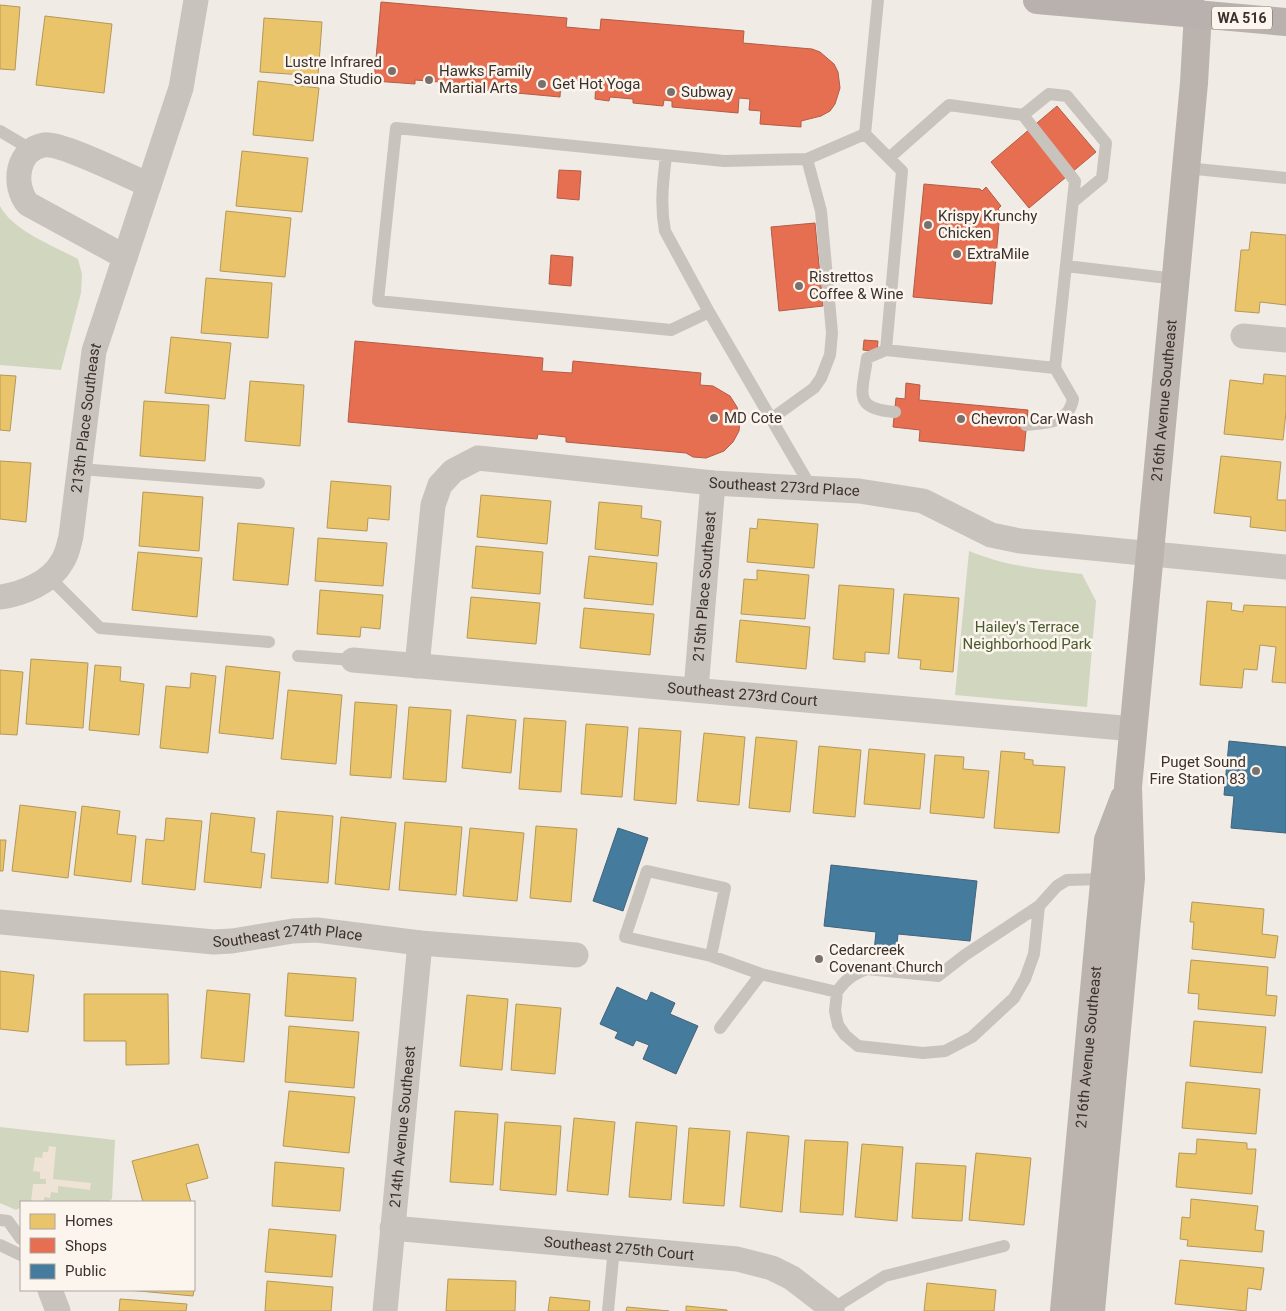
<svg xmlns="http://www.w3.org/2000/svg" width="1286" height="1311" font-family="Roboto,sans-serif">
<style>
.green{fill:#d1d6bf}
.plaza{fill:#eee3d5}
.homes{fill:#e9c46a;stroke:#b59857}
.shops{fill:#e76f51;stroke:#b35c46}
.public{fill:#457b9d;stroke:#42647b}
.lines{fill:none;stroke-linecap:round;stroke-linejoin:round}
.lane{stroke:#c9c3be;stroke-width:12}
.street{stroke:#c9c3be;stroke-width:25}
.secondary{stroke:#bab3ae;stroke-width:28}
.primary{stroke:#b8b1ad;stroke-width:28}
.poi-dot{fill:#7a716c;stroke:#fbf5ee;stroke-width:2}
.labels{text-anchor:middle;stroke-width:5;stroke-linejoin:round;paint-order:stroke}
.shield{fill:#fbf5ee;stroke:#756b66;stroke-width:1}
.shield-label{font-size:14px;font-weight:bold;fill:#3b302b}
.poi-label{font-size:15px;fill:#3b302b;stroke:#fbf5ee;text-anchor:start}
.street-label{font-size:15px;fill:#3b302b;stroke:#fbf5ee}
.park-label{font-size:15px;fill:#4a5a2e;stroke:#fbf5ee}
</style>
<rect width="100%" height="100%" fill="#f0ebe5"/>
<path class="green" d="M0 206C13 231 54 246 78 259L82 274 81 293 61 370 0 365Z
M969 551C1008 567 1040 569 1082 574L1096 601 1087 707 955 695Z
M0 1127 115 1140 112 1199 107 1202H21V1207L16 1210 0 1203Z"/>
<path class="plaza" d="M49 1146 56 1147 53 1179 91 1183 90 1190 58 1186V1193L51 1192 50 1198 44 1197V1202H31L33 1184H46V1179H40V1172L33 1171 35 1157 42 1158 43 1152H48Z"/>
<path class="homes" d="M0 5 20 7 15 70 0 69Z
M45 16 112 24 104 93 36 85Z
M264 18 322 22 318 76 260 72Z
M258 81 319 88 313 141 253 135Z
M242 151 308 158 302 212 236 206Z
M226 211 291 218 285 277 220 271Z
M1251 232 1286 235V305L1260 302 1259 313 1235 311 1241 250H1249Z
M206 278 272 283 268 338 201 333Z
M171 337 231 343 225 399 165 393Z
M1264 374 1286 376V412L1283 440 1224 434 1230 380 1263 384Z
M0 375 16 376 10 431 0 430Z
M250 381 304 385 300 446 245 441Z
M144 401 209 405 205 461 140 456Z
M1221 456 1281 462 1277 500H1286V531L1250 527 1251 517 1214 513Z
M0 461 31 463 26 522 0 519Z
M331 481 391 486 389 520 368 518 367 531 327 528Z
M143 492 203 497 199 551 139 546Z
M481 495 551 501 547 544 477 537Z
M599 502 642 506 641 518 661 521 658 556 595 549Z
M758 519 818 524 814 568 747 562 750 528 757 529Z
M238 523 294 528 288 585 233 580Z
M318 538 387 543 383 586 315 581Z
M476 546 543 552 540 594 472 588Z
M138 552 202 558 197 617 132 610Z
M589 556 657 563 653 605 584 598Z
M757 570 809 575 805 619 741 614 744 579 757 580Z
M839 585 894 589 889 654 865 652V662L833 659Z
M320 590 383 595 380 629 361 627 360 637 317 634Z
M904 594 959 598 953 672 920 669 921 660 898 658Z
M471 597 540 603 536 644 467 638Z
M1207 601 1232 603 1231 610 1243 612 1244 605 1286 607V683L1272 682 1276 647 1260 645 1257 670 1244 669 1242 688 1200 685Z
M584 608 654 614 650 655 580 648Z
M740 620 810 627 806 669 736 662Z
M31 659 88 663 83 728 26 724Z
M95 665 121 667 120 681 144 684 139 735 89 730Z
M226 666 280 672 273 739 219 733Z
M0 670 23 672 17 735 0 734Z
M191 673 216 676 208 753 160 748 166 686 190 688Z
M288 690 342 695 336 764 281 759Z
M355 702 397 705 391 778 350 775Z
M409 707 451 710 446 782 403 779Z
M467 715 516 720 511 773 462 768Z
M524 718 566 721 561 792 519 789Z
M586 724 628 727 622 797 581 794Z
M639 728 681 731 676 804 634 800Z
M704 733 745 737 739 805 697 801Z
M756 737 797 741 790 812 749 808Z
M819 746 861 750 855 817 813 813Z
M869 749 925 754 920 809 864 804Z
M1001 751 1025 753 1024 759 1033 760V765L1065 767 1059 833 994 828Z
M935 755 964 757 963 769 989 771 984 818 930 813Z
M20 805 76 812 68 878 12 871Z
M82 806 120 811 117 834 136 836 131 882 74 875Z
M277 811 333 816 328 883 271 878Z
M211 813 255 818 251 852 265 854 261 888 204 882Z
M341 817 396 823 389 890 335 884Z
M166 818 202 821 195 890 142 884 146 839 164 841Z
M405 822 462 827 456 895 399 890Z
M536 826 577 829 571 902 530 898Z
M470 828 524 833 517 901 463 896Z
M0 840H6L3 871H0Z
M1192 902 1264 909 1262 934 1278 936 1275 958 1192 949 1194 922H1190Z
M1191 960 1268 967 1266 995 1277 996 1275 1016 1198 1009 1199 994 1188 993Z
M0 971 34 975 28 1032 0 1029Z
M288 973 356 978 353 1021 285 1016Z
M207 990 250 994 244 1062 201 1058Z
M84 994H168L169 1064 126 1065V1041H84Z
M467 995 508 999 502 1070 460 1066Z
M516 1004 561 1008 555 1074 511 1070Z
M1194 1021 1266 1027 1262 1073 1190 1066Z
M289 1026 359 1032 354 1088 285 1082Z
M1186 1082 1260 1089 1256 1134 1182 1128Z
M289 1091 355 1097 349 1153 283 1146Z
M455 1111 498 1114 493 1185 450 1182Z
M574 1118 615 1122 608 1195 567 1191Z
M505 1122 561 1126 556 1195 500 1190Z
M636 1122 677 1126 671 1200 629 1197Z
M689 1128 730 1131 724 1206 683 1203Z
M747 1132 789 1136 782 1212 740 1207Z
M1197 1139 1247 1143V1149H1256L1252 1194 1176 1187 1179 1153 1196 1154Z
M805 1140 848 1142 843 1215 800 1212Z
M198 1144 208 1178 186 1184 191 1202H143L132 1161Z
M862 1144 903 1147 897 1221 855 1217Z
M976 1153 1031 1158 1024 1225 969 1220Z
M275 1162 344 1168 340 1211 272 1206Z
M916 1163 966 1166 962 1221 912 1218Z
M1191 1199 1258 1206 1255 1230 1264 1231 1262 1252 1187 1246 1188 1240 1180 1239 1182 1217 1190 1218Z
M269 1229 336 1235 332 1277 265 1272Z
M1180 1260 1264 1268 1261 1290 1248 1288 1246 1311 1175 1304Z
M448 1279 516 1281 515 1311H446Z
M267 1281 333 1287 331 1311H265Z
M927 1283 996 1290 994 1311H924Z
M128 1290H194L193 1296Z
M550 1297 590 1301 589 1311H548Z
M120 1299 187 1304 186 1311H119Z
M686 1306 727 1310V1311H686Z
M627 1307 669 1311H626Z"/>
<path class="shops" d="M381 2 567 18 566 27 600 30 601 19 744 31 743 43 812 49 820 52 834 64 838 72 840 88 835 104 830 111 821 116 801 121V127L760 124 761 111 749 110 750 99 739 98 738 113 672 107V101L664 100 663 106 633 103V99L610 97 609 101 595 99 596 82 561 79 560 97 440 86V82L415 80V84L374 81Z
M1057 106 1096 152 1029 208 991 162Z
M559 170 581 171 579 200 557 198Z
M924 184 980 189 982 191 986 187 1001 206 998 209 1000 211 992 304 913 297Z
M815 223 823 306 779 311 771 227Z
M551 255 573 257 571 286 549 284Z
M864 340 878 341 877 352 863 350Z
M355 341 543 358 542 371 572 373 573 361 701 373 700 385 713 386 730 396 737 407 740 419 739 431 733 442 724 451 706 458 693 457 686 453 566 442V437L538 434 537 439 348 422Z
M906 383 920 385 919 400 1028 410 1024 451 919 441 920 430 893 427 896 398 905 399Z"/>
<path class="public" d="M1229 741 1286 747V833L1231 828 1234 796 1224 795Z
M618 828 648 838 623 911 593 901Z
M831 865 977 881 970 941 898 934 896 954 874 951 876 932 824 926Z
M617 987 647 1001 651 992 675 1003 670 1014 698 1026 676 1074 643 1059 649 1045 636 1040 633 1046 615 1038 618 1032 600 1024Z"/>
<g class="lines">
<path class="lane" d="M1023 115 1049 94 1067 96 1106 143 1102 178 1073 202
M0 131 32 150
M865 134 902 171 886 350 1055 368 1075 181 1023 115 949 105 889 158
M666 156C663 182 660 205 665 231L709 312 812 489
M1186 168 1286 178
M1066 266 1176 279
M709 312 671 330 378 301 396 128 724 161 807 159 865 134 878 0
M886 350 867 358C863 392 851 409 895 412
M771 419 814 388 821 378 830 355 832 333 821 211 807 159
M1026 425C1047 423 1069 423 1073 399L1055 368
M80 469 259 483
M50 578 100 628 269 642
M298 656 353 660
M647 871 725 888 711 956 625 937Z
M711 956 761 974 837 992 835 1011 838 1025 845 1035 858 1046 923 1053 945 1051 972 1037 1014 998 1025 979 1034 954 1039 906
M837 992C845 980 853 974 867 969L938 976 965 955 1039 906 1057 886 1067 880 1104 879
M720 1028 761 974
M0 1220 8 1221 21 1239
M0 1245 21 1255
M832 1309 885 1276 1004 1246
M608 1311 614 1248"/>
<g class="street">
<path d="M125 257 28 204C20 195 17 181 20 168 23 156 32 147 44 145 60 142 130 177 149 185"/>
<path d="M1243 336 1286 340"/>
<path id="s1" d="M0 597C23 594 51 582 62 562 67 555 69 545 71 536L94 351 181 88 196 0"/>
<path id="s2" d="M353 660 1134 729"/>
<path id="s3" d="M417 666 433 505 440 485 453 471 478 458 713 483 859 491 923 501 991 535 1020 541 1286 567"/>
<path id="s4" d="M696 690 713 483"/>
<path id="s5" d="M0 922 214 942 232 941 293 931 317 930 420 943 576 955"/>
<path id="s6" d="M392 1228 737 1259 772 1268 792 1278 832 1309"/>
<path d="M50 1290 58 1311"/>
<path id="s7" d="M385 1311 420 943"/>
</g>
<g class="secondary">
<path id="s8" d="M1064 1311 1108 840 1124 798"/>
<path id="s9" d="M1091 1311 1131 878 1128 787 1194 83 1198 13"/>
</g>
<path class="primary" d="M1037 0 1286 22"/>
</g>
<g class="poi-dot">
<circle cx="392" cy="71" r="5"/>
<circle cx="429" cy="80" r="5"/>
<circle cx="542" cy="84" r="5"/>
<circle cx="671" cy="92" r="5"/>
<circle cx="928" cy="225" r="5"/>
<circle cx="957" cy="254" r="5"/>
<circle cx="799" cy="286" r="5"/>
<circle cx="714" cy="418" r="5"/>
<circle cx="961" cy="419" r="5"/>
<circle cx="1256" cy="771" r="5"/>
<circle cx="819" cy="959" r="5"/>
</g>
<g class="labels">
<rect class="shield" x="1212" y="6.5" width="60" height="23" rx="4"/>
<g class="shield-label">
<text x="1242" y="23">WA 516</text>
</g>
<g class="poi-label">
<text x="382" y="67" text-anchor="end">Lustre Infrared<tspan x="382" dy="17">Sauna Studio</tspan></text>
<text x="439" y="76">Hawks Family<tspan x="439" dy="17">Martial Arts</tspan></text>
<text x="552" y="89">Get Hot Yoga</text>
<text x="681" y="97">Subway</text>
<text x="938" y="221">Krispy Krunchy<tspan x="938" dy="17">Chicken</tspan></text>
<text x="967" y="259">ExtraMile</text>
<text x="809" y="282">Ristrettos<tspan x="809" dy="17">Coffee &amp; Wine</tspan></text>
<text x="724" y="423">MD Cote</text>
<text x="971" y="424">Chevron Car Wash</text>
<text x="1246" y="767" text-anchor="end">Puget Sound<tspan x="1246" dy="17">Fire Station 83</tspan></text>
<text x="829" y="955">Cedarcreek<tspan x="829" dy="17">Covenant Church</tspan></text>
</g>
<g class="street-label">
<text dy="5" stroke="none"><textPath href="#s9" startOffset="914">216th Avenue Southeast</textPath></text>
<text dy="5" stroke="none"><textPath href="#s1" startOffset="220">213th Place Southeast</textPath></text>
<text dy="5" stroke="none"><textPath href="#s3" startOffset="538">Southeast 273rd Place</textPath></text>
<text dy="5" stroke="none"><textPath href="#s4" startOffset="104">215th Place Southeast</textPath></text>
<text dy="5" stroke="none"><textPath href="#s2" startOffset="391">Southeast 273rd Court</textPath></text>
<text dy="5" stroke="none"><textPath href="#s5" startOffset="289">Southeast 274th Place</textPath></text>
<text dy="5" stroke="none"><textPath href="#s8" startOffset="265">216th Avenue Southeast</textPath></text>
<text dy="5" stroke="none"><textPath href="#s7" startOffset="185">214th Avenue Southeast</textPath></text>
<text dy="5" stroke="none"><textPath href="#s6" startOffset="228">Southeast 275th Court</textPath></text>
</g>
<g class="park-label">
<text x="1027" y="632">Hailey's Terrace<tspan x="1027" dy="17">Neighborhood Park</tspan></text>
</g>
</g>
<rect x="20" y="1201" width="175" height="90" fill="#fbf5ee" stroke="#aea6a0"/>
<rect x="30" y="1214" width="25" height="15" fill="#e9c46a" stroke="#aea6a0"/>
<text x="65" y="1226" font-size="15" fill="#3b302b">Homes</text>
<rect x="30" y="1238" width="25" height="15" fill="#e76f51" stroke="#aea6a0"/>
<text x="65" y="1251" font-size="15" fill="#3b302b">Shops</text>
<rect x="30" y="1264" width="25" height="15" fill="#457b9d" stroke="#aea6a0"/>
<text x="65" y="1276" font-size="15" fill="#3b302b">Public</text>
</svg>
